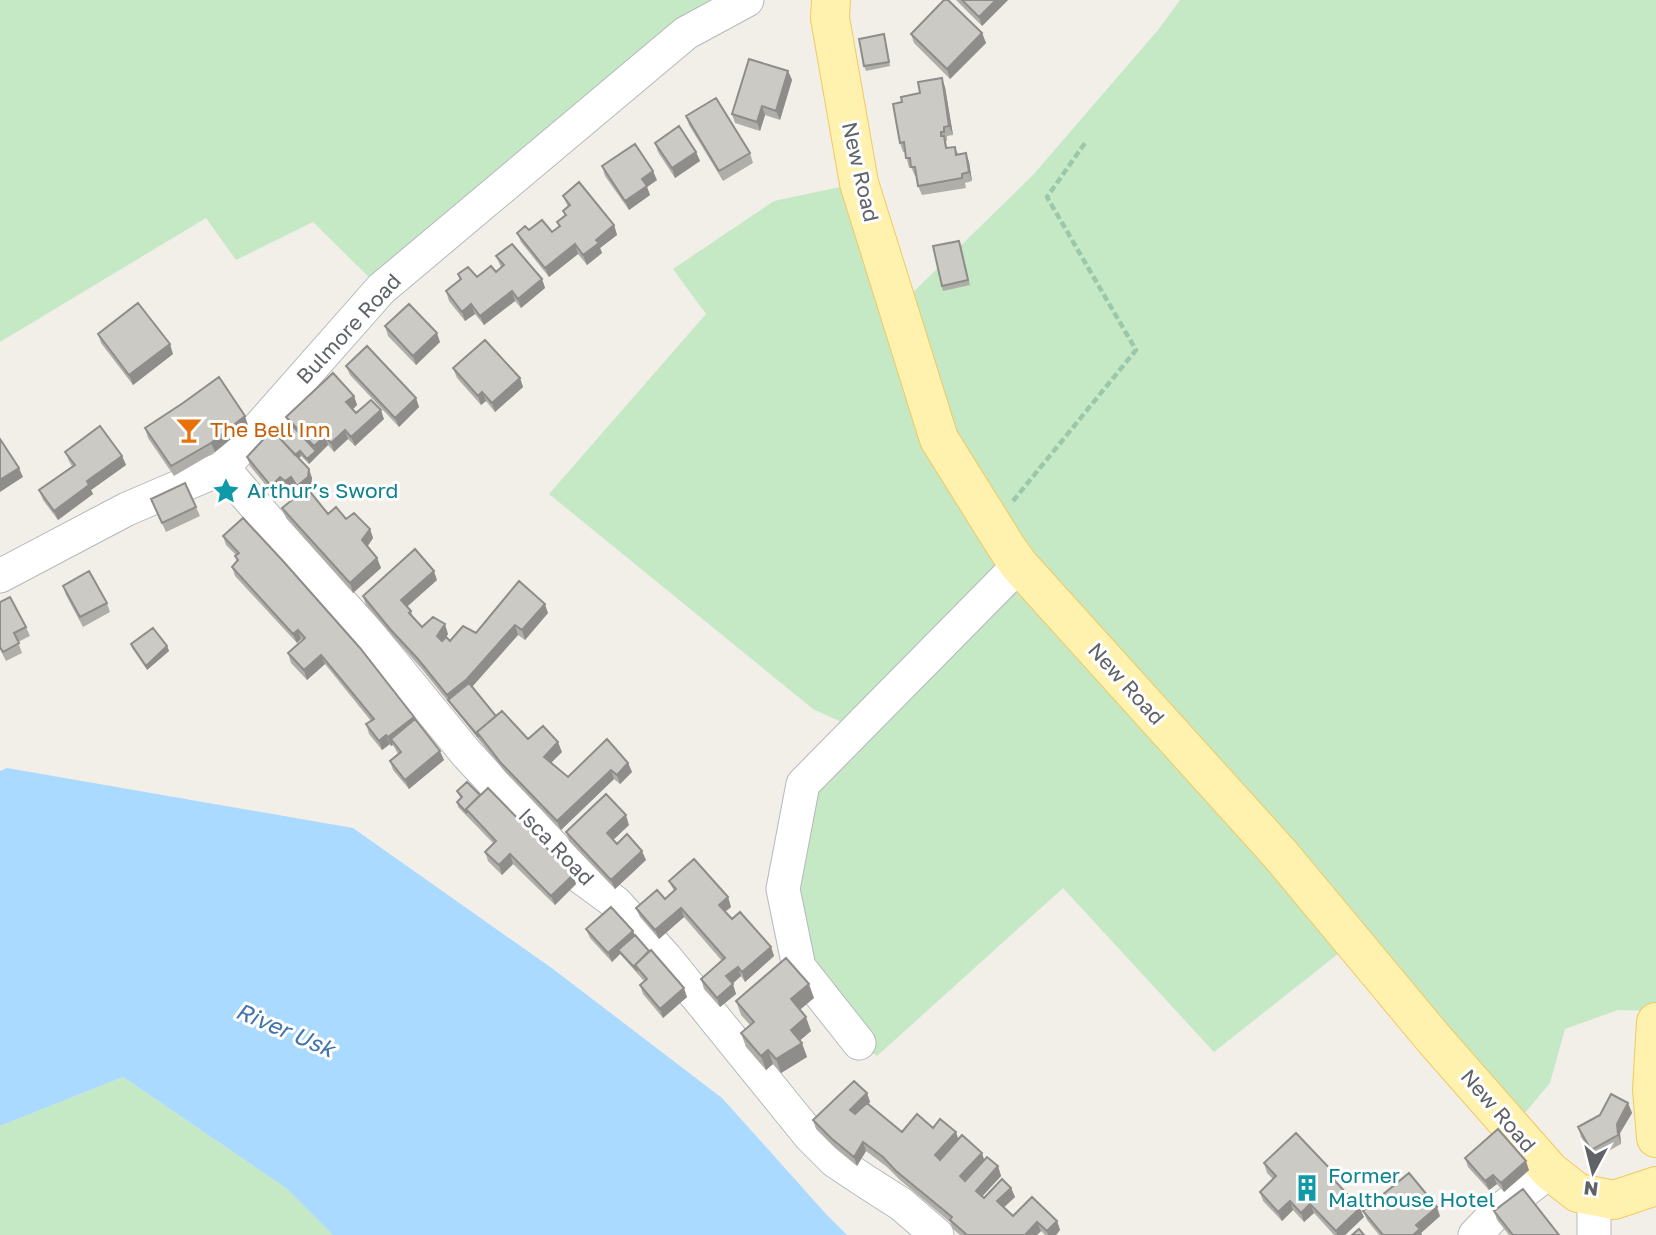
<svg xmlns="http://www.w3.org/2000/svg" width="1656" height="1235" font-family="'Golos Text',sans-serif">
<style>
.green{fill:#c5e8c5}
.water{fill:#aadaff}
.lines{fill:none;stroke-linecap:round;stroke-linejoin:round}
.minor-casing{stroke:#b5b8bc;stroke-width:35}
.major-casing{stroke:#f2c960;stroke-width:40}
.path{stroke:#9cc7a9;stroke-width:4.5;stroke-dasharray:7 3.5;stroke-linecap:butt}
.minor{stroke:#fff;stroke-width:33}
.major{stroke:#fff2af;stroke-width:38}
.wall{fill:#afaea9}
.shaded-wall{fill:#8f8d8a}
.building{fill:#cccac5;stroke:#8f8d8a;stroke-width:2}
.labels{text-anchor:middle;stroke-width:6;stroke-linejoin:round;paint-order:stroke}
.street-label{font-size:21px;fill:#5f6368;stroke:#fff}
.food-label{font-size:21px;fill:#c56008;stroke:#fff;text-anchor:start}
.culture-label{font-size:21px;fill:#0d838f;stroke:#fff;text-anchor:start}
.water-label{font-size:23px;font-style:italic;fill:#4174aa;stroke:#fff}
</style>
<rect width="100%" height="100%" fill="#f1efe8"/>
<path class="green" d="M0 0H747L381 289 313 222 236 260 206 218 0 342Z
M1180 0H1656V1011L1618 1010 1565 1029 1550 1083 1513 1127 1353 942 1214 1052 1063 888 877 1056 859 1043 799 967 783 889 803 784 857 729 813 709 549 494 706 314 673 269 774 201 859 183 898 307 1033 175 1158 30Z
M123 1077 286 1188 333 1235H0V1126Z"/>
<path class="water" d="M7 768 353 828 553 969 722 1098 826 1214 847 1235H333L286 1188 123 1077 0 1126V771Z"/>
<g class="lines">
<defs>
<path id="minor" d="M223 468 295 552 368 633 466 753 582 878 616 903 665 957 810 1136 835 1161 865 1181 901 1204 937 1235
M0 576 127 509 223 468 381 289 686 33 747 0
M859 1043 799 967 783 889 803 784 1019 565
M1475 1235 1494 1215 1550 1171
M1594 1235V1196"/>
<path id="major" d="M831 0 830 18 859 183 939 439 1007 548 1019 565 1280 854 1434 1039 1550 1171 1578 1193 1614 1200 1656 1186
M1656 1022 1652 1090 1656 1138"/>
</defs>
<use href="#minor" class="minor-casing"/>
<use href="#major" class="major-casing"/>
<path class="path" d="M1013 501 1136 350 1047 197 1085 143"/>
<use href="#minor" class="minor"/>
<use href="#major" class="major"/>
</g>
<path class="wall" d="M956 0H1008L982 26Z
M982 33 986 43 950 79 914 43 911 34Z
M885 39 890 66 866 71 864 66Z
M788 71 792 80 780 120 765 115 760 131 735 123 732 114Z
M945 87 953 135 947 136V141H946L947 148 955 147 958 154 966 153 969 162 972 181 965 183 966 188 922 195 918 186 917 176H915L911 167 909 168 905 152H903L900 143 920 93Z
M686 116 750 153 753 163 723 181 689 125Z
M655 143 696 152 700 161 675 178 658 152Z
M602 166 657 180 647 187 650 195 629 210 605 176Z
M563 196 614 225 617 235 600 248 602 253 587 265 578 254 549 277 521 242 517 233 529 230 552 232 559 227 557 222 565 216 563 211 568 207Z
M961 245 970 285 943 291 942 286Z
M496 256 542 279 545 288 521 308 515 301 484 325 475 314 465 321 449 301 446 291 460 280 458 274 477 277 496 272 501 267Z
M385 326 440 342 416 365 388 336Z
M98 334 173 354 133 385 101 343Z
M346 366 416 398 419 407 399 427 350 375Z
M453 368 520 378 523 387 495 412 486 401 481 405 457 378Z
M354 396 357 405 353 409 356 413 384 419 355 446 348 439 334 452 328 445 309 464 301 456 299 458 312 478 311 486 308 489 328 514 346 519 370 529 373 538 367 547 377 558 381 568 353 593 286 518 282 508 300 494 295 487 288 491 283 486 274 495 250 466 247 457 288 421 286 417Z
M248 425 215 452 174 476 148 438 145 428Z
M65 452 122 456 126 465 91 490 93 494 58 520 43 500 39 490 72 466 69 461Z
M151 499 196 507 200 516 166 532Z
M223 536 414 717 444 760 409 789 393 770 390 761 398 754 393 745 391 746 390 744 382 750 369 734 366 724 371 721 325 664 307 680 291 663 288 653 302 640 301 639 297 643 235 576 232 567 237 562 235 556 236 555 226 545Z
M437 580 407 607 411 611 413 617 422 627 448 634 446 637 450 641 548 613 525 640 518 635 472 687 496 716 528 739 562 752 551 762 568 777 628 763 632 772 620 784 614 779 561 830 505 772 421 668 394 638 366 605 363 596Z
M63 586 107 603 110 612 83 627 66 595Z
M0 602 26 627 30 636 18 642 22 653 6 661 0 649Z
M131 644 167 646 169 651 147 670 132 648Z
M457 791 480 795 573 875 576 884 555 905 513 864 502 875 488 861 485 852 493 843 458 807 457 802 461 799Z
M629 825 613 840 617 844 646 860 615 889 569 841 566 832Z
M669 881 728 897 731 907 725 912 732 919 771 947 774 956 745 982 741 976 732 984 736 994 720 1007 704 989 701 979 722 961 684 917 659 939 640 917 636 908 665 899 674 891Z
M586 929 633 931 635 935 687 997 663 1018 643 994 640 985 644 981 620 954 612 962 590 938Z
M814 998 800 1009 811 1031 800 1040 807 1057 781 1073 773 1064 766 1070 746 1047 741 1033 750 1025 741 1015 736 1001Z
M867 1093 870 1102 868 1105 902 1132 933 1128 958 1139 982 1153 984 1160 998 1166 1001 1176 982 1196 984 1198 1011 1188 1015 1197 1004 1207 1013 1216 1057 1221 1060 1230 1056 1235H1045L1041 1231 1037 1235H960L953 1229 950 1222 900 1180 887 1167 866 1151 857 1166 835 1148 816 1129 813 1120Z
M1628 1103 1632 1113 1620 1133 1621 1144 1594 1159 1581 1137 1578 1127Z
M1465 1158 1529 1170 1504 1192 1497 1184 1489 1190 1468 1167Z
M1264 1163 1337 1183 1364 1217 1345 1235H1334L1314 1213 1304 1222 1293 1210 1282 1221 1263 1201 1260 1192 1273 1179 1267 1173Z
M1363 1211 1440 1216 1421 1233 1422 1235H1379L1367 1220Z
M1494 1211 1559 1235H1509L1497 1220Z"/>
<path class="shaded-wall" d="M996 0H1008L982 26 979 17Z
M982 33 986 43 950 79 947 69Z
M788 71 792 80 780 120 776 111Z
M942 78 945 87 953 135 949 126Z
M762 106 765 115 760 131 757 122Z
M696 152 700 161 675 178 672 168Z
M966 153 969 162 972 181 969 172Z
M653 171 657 180 647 187 650 195 629 210 625 201 642 179Z
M614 225 617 235 600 248 602 253 587 265 583 255 596 240Z
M575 244 578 254 549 277 545 268Z
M542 279 545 288 521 308 518 299Z
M512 291 515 301 484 325 480 316Z
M471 304 475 314 465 321 462 312Z
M437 333 440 342 416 365 413 356Z
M170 344 173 354 133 385 129 375Z
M520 378 523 387 495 412 492 403Z
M482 392 486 401 481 405 478 396Z
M354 396 357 405 350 412 346 402Z
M416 398 419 407 399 427 395 418Z
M381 410 384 419 355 446 351 437Z
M245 416 248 425 215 452 211 443Z
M345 430 348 439 334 452 331 443Z
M325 436 328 445 309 464 307 459 316 451 314 446Z
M300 451 301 456 296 461 294 456Z
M122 456 126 465 91 490 93 494 58 520 54 511 87 481Z
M19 468 23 477 0 492V480Z
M309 469 312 478 311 486 301 495 297 486Z
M280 477 283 486 274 495 271 486Z
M291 477 295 487 288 491 285 481Z
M370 529 373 538 365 550 362 540Z
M377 558 381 568 353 593 350 583Z
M434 571 437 580 404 609 401 600Z
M545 604 548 613 525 640 522 630Z
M445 624 448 634 441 645 437 636Z
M515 625 518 635 471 688 448 700 447 695Z
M298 630 301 639 297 643 293 634Z
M167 646 169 651 147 670 146 666Z
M321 655 325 664 307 680 304 670Z
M414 717 417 727 391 739 393 745 391 746 388 737Z
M386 735 390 744 382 750 379 741Z
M558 742 562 752 548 766 544 757Z
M440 751 444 760 409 789 405 780Z
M628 763 632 772 620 784 617 775Z
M611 770 614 779 561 830 557 821Z
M626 815 629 825 610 843 607 833Z
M642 851 646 860 615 889 611 880Z
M510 854 513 864 502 875 499 865Z
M573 875 576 884 555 905 551 896Z
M728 897 731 907 722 914 719 905Z
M681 908 684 917 659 939 655 930Z
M633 931 636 940 618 950 620 954 612 962 608 953Z
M771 947 774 956 745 982 742 972Z
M738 967 741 976 730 986 726 976Z
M733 984 736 994 720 1007 717 998Z
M809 984 814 998 796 1013 791 999Z
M684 988 687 997 663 1018 660 1009Z
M806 1017 811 1031 796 1044 791 1030Z
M802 1043 807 1057 781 1073 776 1059Z
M768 1050 773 1064 766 1070 761 1056Z
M867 1093 870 1102 853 1120 850 1110Z
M1628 1103 1632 1113 1620 1133 1621 1144 1618 1135 1617 1124Z
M956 1132 959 1141 938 1164 935 1155Z
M863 1142 866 1151 857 1166 854 1157Z
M982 1153 985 1163 964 1186 960 1176Z
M1526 1161 1529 1170 1504 1192 1501 1183Z
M998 1166 1001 1176 979 1200 976 1191Z
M1493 1175 1497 1184 1489 1190 1485 1181Z
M1011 1188 1015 1197 1001 1210 997 1201Z
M1290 1201 1293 1210 1282 1221 1278 1212Z
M1310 1204 1314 1213 1304 1222 1301 1213Z
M1437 1207 1440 1216 1421 1233 1422 1235H1413L1416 1225Z
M1360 1208 1364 1217 1345 1235H1337L1336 1231Z
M1057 1221 1060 1230 1056 1235H1048L1047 1231Z
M1037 1222 1041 1231 1037 1235H1025Z"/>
<path class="building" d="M944 0H948L982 33 947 69 911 34Z
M962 0H996L979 17Z
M884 34 889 62 864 66 859 39Z
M749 59 788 71 776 111 762 106 757 122 732 114Z
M942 78 949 126 944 127V132H941V136H944L946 148 955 147 956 155 966 153 969 172 962 174V178L918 186 915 167H911L910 158H906L904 142 900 143 893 104 902 102 901 97 920 93 918 82Z
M716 98 750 153 719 171 686 116Z
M679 126 696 152 672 168 655 143Z
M635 144 653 171 642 179 647 186 625 201 602 166Z
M579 182 614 225 596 240 599 243 583 255 575 244 545 268 517 233 525 226 529 230 542 220 552 232 560 226 557 222 566 215 563 211 570 205 563 196Z
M959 241 968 280 942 286 933 246Z
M512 244 542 279 518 299 512 291 480 316 471 304 462 312 446 291 461 279 458 274 468 267 477 277 491 266 496 272 504 265 496 256Z
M138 303 170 344 129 375 98 334Z
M409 304 437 333 413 356 385 326Z
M485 340 520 378 492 403 482 392 478 396 453 368Z
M367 346 416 398 395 418 346 366Z
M333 373 354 396 346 402 356 413 371 400 381 410 351 437 345 430 331 443 325 436 314 446 286 417Z
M219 377 245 416 211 443 171 466 145 428 183 403Z
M288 421 316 451 307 459 300 451 295 455 275 433Z
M100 426 122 456 87 481 89 485 54 511 39 490 75 465 65 452Z
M272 430 309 469 308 477 297 486 291 477 285 481 280 477 271 486 247 457Z
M0 439 19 468 0 480Z
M185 483 196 507 162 523 151 499Z
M307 488 328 514 336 507 346 519 354 513 370 529 362 540 377 558 350 583 282 508Z
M243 518 283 561 360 648 414 717 388 737 386 735 379 741 366 724 374 719 321 655 304 670 288 653 305 638 298 630 293 634 232 567 238 560 235 556 239 553 223 536Z
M415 549 434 571 401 600 411 611 409 613 422 627 433 617 445 624 437 636 442 641 446 637 450 641 463 626 476 633 519 581 545 604 522 630 515 625 467 679 447 695 418 659 390 629 363 596Z
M89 571 107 603 80 617 63 586Z
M10 597 26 627 14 633 19 643 3 652 0 647V602Z
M153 628 167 646 146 666 131 644Z
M469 683 496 716 477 732 479 737 448 700Z
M502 711 528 739 543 726 558 742 544 757 568 777 607 739 628 763 617 775 611 770 557 821 501 763 477 732Z
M415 719 440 751 405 780 390 761 401 752 391 739Z
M467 782 480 795 466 809 467 813 457 802 462 797 457 791Z
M488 788 573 875 551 896 510 854 499 865 485 852 496 841 466 809Z
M606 794 626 815 607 833 617 844 627 834 642 851 611 880 566 832Z
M694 859 728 897 719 905 732 919 740 912 771 947 742 972 738 967 726 976 733 984 717 998 701 979 725 958 681 908 655 930 636 908 657 890 665 899 676 889 669 881Z
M611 907 633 931 608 953 586 929Z
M635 935 649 951 635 965 636 969 618 950Z
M651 950 684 988 660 1009 640 985 647 979 635 965Z
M786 958 809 984 791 999 806 1017 791 1030 802 1043 776 1059 768 1050 761 1056 741 1033 754 1022 736 1001Z
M854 1081 867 1093 850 1110 855 1114 867 1103 902 1132 917 1114 933 1128 940 1119 956 1132 935 1155 940 1160 962 1135 982 1153 960 1176 965 1181 987 1157 998 1166 976 1191 984 1198 1002 1179 1011 1188 997 1201 1013 1216 1032 1197 1057 1221 1047 1231 1037 1222 1025 1235H965L966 1234 950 1220 952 1217 896 1171 883 1157 863 1142 854 1157 832 1139 813 1120Z
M1611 1094 1628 1103 1617 1124 1618 1135 1591 1150 1578 1127 1600 1115Z
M1498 1129 1526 1161 1501 1183 1493 1175 1485 1181 1465 1158Z
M1296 1133 1334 1173 1335 1181 1360 1208 1336 1231 1310 1204 1301 1213 1290 1201 1278 1212 1260 1192 1276 1176 1264 1163Z
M1409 1173 1437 1207 1416 1225 1420 1229 1413 1235H1383L1363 1211Z
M1523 1189 1559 1235H1513L1494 1211Z
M1359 1229 1364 1235H1352Z"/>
<defs>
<symbol id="bar-bare" viewBox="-9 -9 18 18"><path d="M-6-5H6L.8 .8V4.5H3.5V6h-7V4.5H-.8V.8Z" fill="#e8710a" stroke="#fff" stroke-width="2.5" paint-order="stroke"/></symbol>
<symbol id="sight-bare" viewBox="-9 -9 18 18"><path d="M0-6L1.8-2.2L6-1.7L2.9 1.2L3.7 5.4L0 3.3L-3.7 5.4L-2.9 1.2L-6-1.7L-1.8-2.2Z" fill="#0f9aa8" stroke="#fff" stroke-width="2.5" paint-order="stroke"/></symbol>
<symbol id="building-bare" viewBox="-9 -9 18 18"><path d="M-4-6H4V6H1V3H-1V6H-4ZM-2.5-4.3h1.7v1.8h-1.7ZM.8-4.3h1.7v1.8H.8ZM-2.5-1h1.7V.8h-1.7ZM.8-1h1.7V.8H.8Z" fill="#0f9aa8" stroke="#fff" stroke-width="2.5" paint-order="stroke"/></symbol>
</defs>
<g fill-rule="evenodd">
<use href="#bar-bare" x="170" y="411" width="38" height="38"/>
<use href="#sight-bare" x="207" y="472" width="38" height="38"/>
<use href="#building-bare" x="1288" y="1169" width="38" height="38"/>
</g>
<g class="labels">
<g class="street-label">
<text transform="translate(860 172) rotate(77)" y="7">New Road</text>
<text transform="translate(349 329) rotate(-47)" y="7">Bulmore Road</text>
<text transform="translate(1126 684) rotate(48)" y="7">New Road</text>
<text transform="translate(556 847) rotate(46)" y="7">Isca Road</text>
<text transform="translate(1498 1111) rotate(49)" y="7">New Road</text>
</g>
<g class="food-label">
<text x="210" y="437">The Bell Inn</text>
</g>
<g class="culture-label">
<text x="247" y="498">Arthur’s Sword</text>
<text x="1328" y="1183">Former<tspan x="1328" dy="24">Malthouse Hotel</tspan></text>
</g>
<g class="water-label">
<text transform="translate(285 1030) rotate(23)" y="8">River Usk</text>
</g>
</g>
<g transform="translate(1593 1172) rotate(187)" stroke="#ffffff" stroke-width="5" paint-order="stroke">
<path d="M0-5L12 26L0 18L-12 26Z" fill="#5f6368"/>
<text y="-10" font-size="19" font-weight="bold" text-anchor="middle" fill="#5f6368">N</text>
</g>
</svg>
